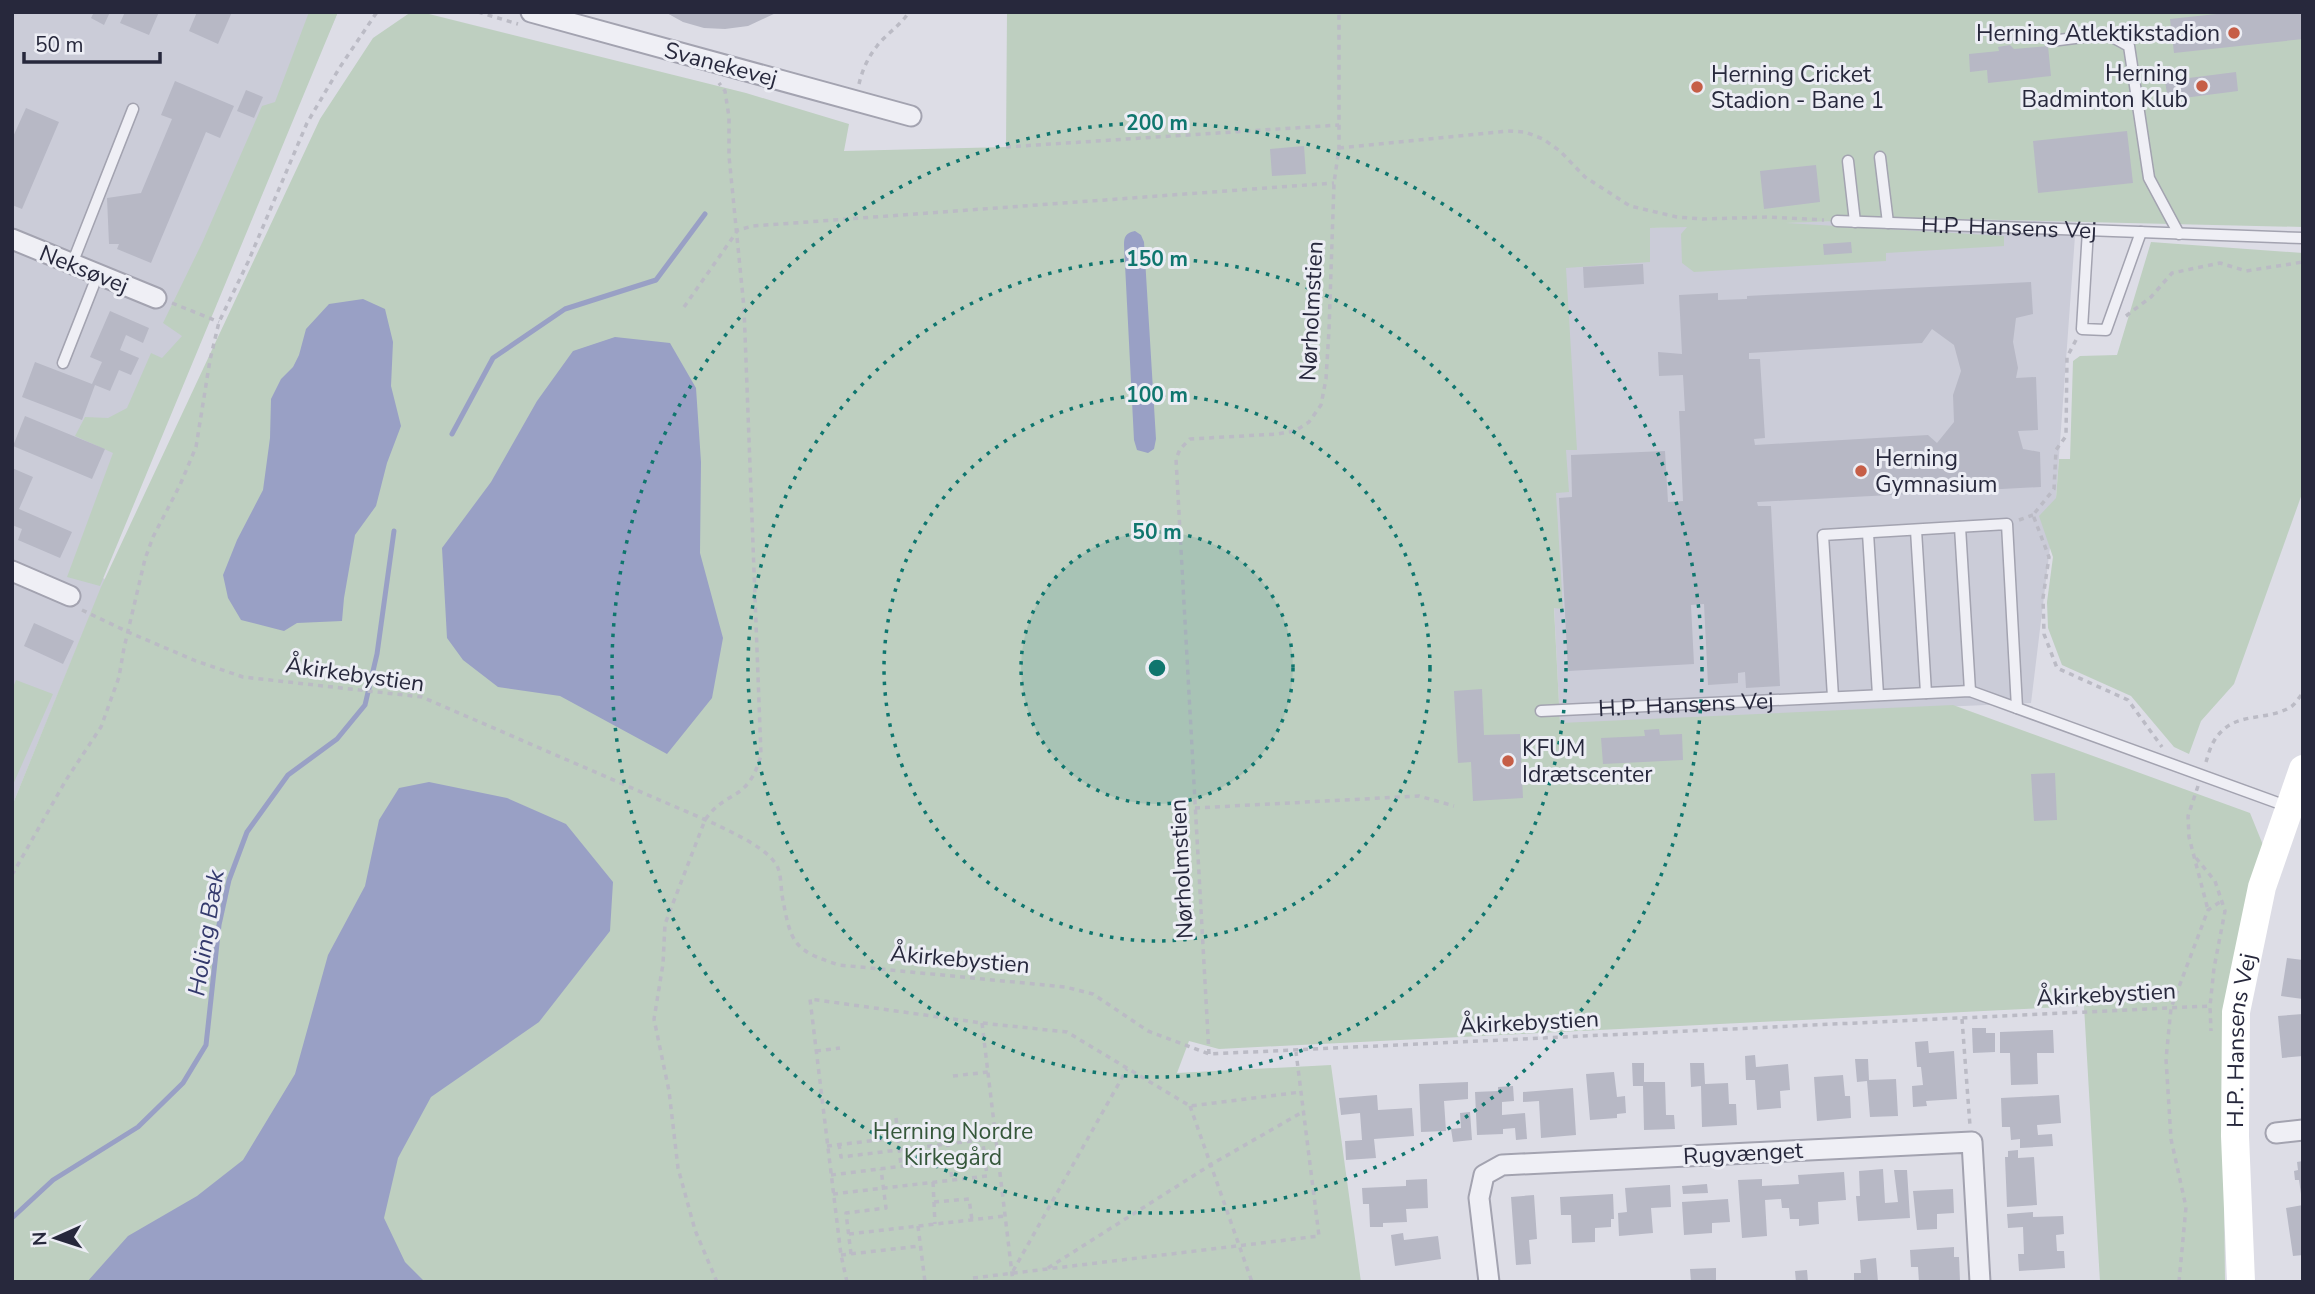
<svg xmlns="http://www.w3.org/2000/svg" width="2315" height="1294" font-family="'Nunito Sans',sans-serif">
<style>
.built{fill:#cbccd8}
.green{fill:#becfc0}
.water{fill:#99a0c5}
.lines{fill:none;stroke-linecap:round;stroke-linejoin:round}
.stream{stroke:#99a0c5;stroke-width:5}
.building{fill:#b7b8c5;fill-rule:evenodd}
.lane-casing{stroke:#a3a3b0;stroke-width:13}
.street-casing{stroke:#a3a3b0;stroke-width:23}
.path{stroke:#bbbbc5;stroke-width:3.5;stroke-dasharray:5 5;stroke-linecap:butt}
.lane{stroke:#efeff5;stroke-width:10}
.street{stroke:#efeff5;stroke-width:19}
.secondary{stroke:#fff;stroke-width:28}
.ring{fill:none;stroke:#0f766e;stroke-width:3.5;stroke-dasharray:3.5 7}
.poi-dot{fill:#c65e47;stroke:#ecedf4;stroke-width:2.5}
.labels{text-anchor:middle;stroke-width:6;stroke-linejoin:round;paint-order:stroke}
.poi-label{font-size:23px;fill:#27283c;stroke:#ecedf4;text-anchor:start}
.street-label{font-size:23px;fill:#27283c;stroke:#ecedf4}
.park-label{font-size:23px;fill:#35573a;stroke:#ecedf4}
.water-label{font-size:24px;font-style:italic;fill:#343a6d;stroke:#ecedf4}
.centre{fill:#0f766e;stroke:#ecedf4;stroke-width:3.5}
.ring-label{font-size:21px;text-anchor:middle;font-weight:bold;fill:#0f766e;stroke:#ecedf4;stroke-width:6;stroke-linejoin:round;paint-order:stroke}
</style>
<rect width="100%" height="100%" fill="#dddde6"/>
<path class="built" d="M12 12H338L90 572 105 579 12 806Z
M1917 218 2076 222 2056 498 2031 703 1560 724 1535 232Z"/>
<path class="green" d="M309 12H338L100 586 67 577 113 453 75 436 85 417 108 418 127 408 151 353 162 358 182 336 163 323 202 243 262 106 275 102Z
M411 12H421L746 93 849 124 844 151 1006 147 1007 12H2303V227L1917 218 1786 223 2004 236V246L1886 253V261L1694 272 1682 263 1681 234 1687 227 1650 228V262L1566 268 1577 450H1566L1569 492 1556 493 1563 609 1554 608 1560 723 1953 705 2250 813 2263 845 2223 1107 2225 1282H2100L2084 1006 1219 1049 1189 1041 1177 1073 1331 1065 1361 1282H12V806L101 587 320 119 373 38Z
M2151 242 2303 253V491L2234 684 2201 721 2189 754 2174 747 2131 696 2062 665 2048 628 2047 602 2053 557 2039 516 2056 498 2059 459H2070L2073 361 2080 356 2117 355Z
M16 680 53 694 12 787V690Z"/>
<path class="water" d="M1135 231 1141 235 1144 242 1156 439 1154 449 1148 453 1137 450 1134 440 1124 245C1124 236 1126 233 1135 231Z
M363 299 385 309 393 342 391 386 401 426 387 463 376 506 355 535 344 598 342 621 297 623 284 631 241 620 228 598 223 575 237 540 263 490 270 438 271 399 281 379 293 367 299 355 306 329 329 304Z
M615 337 670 343 696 388 701 462 700 553 723 638 712 698 667 754 560 696 498 687 463 660 447 638 442 548 491 482 537 401 573 351Z
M429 782 507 798 566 824 613 882 610 931 539 1022 431 1097 398 1158 384 1218 405 1262 425 1282H87L128 1236 197 1196 243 1160 295 1074 328 955 365 886 379 820 399 788Z"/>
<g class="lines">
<path class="stream" d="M452 434 493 358 565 309 656 280 705 214
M12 1218 53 1180 138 1127 183 1083 206 1045 219 925 229 880 247 832 288 775 337 739 365 705 377 654 394 531"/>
</g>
<path class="building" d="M94 12H110L104 25 91 18Z
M125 12H159L149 35 120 23Z
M197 12H232L218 44 189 31Z
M665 12H778L748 26 725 29 704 28 683 22Z
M2235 12H2303V39L2174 53 2170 19Z
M2010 45 2014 49 2048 46 2051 76 1988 83 1987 70 1970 72 1969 54 1999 51 1998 47Z
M2236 72 2238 91 2168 100 2165 81Z
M175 81 234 106 220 138 206 132 151 263 117 249 119 244H109L107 198 141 193 172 119 161 115Z
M246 90 263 97 254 118 237 111Z
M26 108 59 122 22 209 12 205V139Z
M2127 131 2133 183 2038 193 2033 141Z
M1304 146 1306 174 1272 176 1270 149Z
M1816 165 1820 202 1764 209 1760 171Z
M1851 242 1852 253 1824 255 1823 244Z
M1643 264 1644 284 1584 288 1583 267Z
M2031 282 2033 314 2016 318 2013 342 2018 368 2016 378 2036 377 2038 430 2018 431 2023 449 2040 452 2041 487 1757 502 1758 506H1771L1780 686 1746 688 1745 672 1738 673V683L1708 685 1704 604 1691 605 1694 664 1568 671 1559 498 1572 497 1571 455 1665 451 1668 502 1683 501 1679 411H1685L1683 375 1659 376 1658 352 1682 354 1679 295 1718 293V300L1747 299V296ZM1932 329 1954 345 1961 371 1953 395 1954 422 1937 443 1928 435 1755 445 1754 439 1765 438 1760 359H1749V353L1922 343Z
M110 311 149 328 143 343 126 335 120 350 139 358 131 375 119 370 110 391 95 385 82 420 22 397 35 362 92 384 102 362 90 357Z
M25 416 105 449 92 479 13 446Z
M12 468 33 477 19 509 72 532 60 558 18 540 22 529 12 525Z
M34 623 74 641 63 664 24 646Z
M1482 689 1484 735 1520 734 1523 798 1473 801 1471 762 1458 763 1454 691Z
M1659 729 1660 735 1682 734 1683 760 1603 764 1601 738 1645 736 1644 730Z
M2055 773 2057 820 2034 821 2031 774Z
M2287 958 2303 960V999L2281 996Z
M2303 1014V1056L2282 1058 2278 1016Z
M1972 1028H1986V1033H1995V1052L1973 1053Z
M2053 1030 2054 1053H2037L2038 1084 2011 1085 2010 1053H2000V1032Z
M1928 1041 1929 1053 1954 1051 1957 1099 1926 1101 1927 1106 1913 1107 1912 1086 1923 1085 1921 1067H1917L1915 1042Z
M1755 1055 1756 1067 1788 1064 1790 1090 1780 1091 1781 1108 1757 1110 1755 1080H1746L1745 1056Z
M1855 1059H1868L1869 1080 1896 1079 1898 1116 1870 1117 1867 1081 1857 1082Z
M1632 1063H1644V1082H1665L1666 1115H1674L1675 1129 1644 1130 1643 1086H1633Z
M1690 1063H1704L1705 1084 1728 1083 1729 1104H1736L1737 1125 1702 1127 1701 1086 1691 1087Z
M1614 1072 1617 1097 1625 1096 1626 1113 1617 1114V1118L1590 1120 1586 1074Z
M1843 1075 1845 1096H1850L1851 1118 1817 1121 1814 1077Z
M1468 1082V1099L1444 1101 1446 1131 1421 1132 1419 1084Z
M1513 1086 1514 1101 1502 1102V1115L1525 1113 1527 1139 1516 1140 1515 1128 1503 1129V1134L1477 1135 1475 1092 1498 1091V1087Z
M1573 1088 1576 1135 1541 1138 1539 1101 1523 1102V1092Z
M1377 1095 1378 1110 1412 1108 1414 1136 1374 1139 1376 1158 1346 1160 1345 1141 1362 1140 1360 1113 1341 1115 1339 1098Z
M2059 1095 2061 1123 2037 1125 2038 1135 2052 1134 2053 1146 2020 1148V1139L2011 1140 2010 1127H2002L2001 1098Z
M1470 1112 1472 1140 1453 1142 1451 1129 1461 1128 1460 1113Z
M2018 1150V1158L2034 1157 2037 1205 2007 1207 2005 1157H2008V1151Z
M2303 1161V1194H2301L2299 1180H2295L2294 1171 2298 1170 2297 1162Z
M1883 1169 1885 1203 1898 1202 1894 1170H1907L1910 1218 1858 1221 1856 1196H1860L1859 1171Z
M1844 1172 1846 1200 1818 1202 1819 1224 1799 1226V1219H1790L1789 1208H1782L1781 1199 1765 1200 1767 1236 1742 1238 1738 1180 1762 1179V1186L1799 1184 1798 1175Z
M1427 1179 1428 1208 1406 1209 1407 1222 1383 1223V1227H1370L1369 1204H1363L1362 1188 1406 1186V1180Z
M1707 1184 1708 1193 1683 1194 1682 1186Z
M1670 1185 1671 1207 1651 1208 1653 1233 1619 1236 1618 1213 1627 1212 1625 1188Z
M1953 1189 1954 1213 1937 1214V1229L1917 1230 1913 1191Z
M1613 1194 1614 1219H1611V1227L1595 1228V1242L1572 1243 1571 1215H1561L1560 1197Z
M1534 1195 1537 1239 1529 1240 1531 1264 1516 1265 1511 1197Z
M1728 1199 1730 1222 1712 1223V1233L1684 1235 1682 1202Z
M2303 1205V1255L2293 1256 2286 1208Z
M2033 1212V1217L2063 1216 2064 1234 2056 1235 2057 1251H2064L2065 1268 2019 1271 2018 1254H2024L2023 1227 2008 1228 2007 1214Z
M1403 1233 1404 1240 1438 1236 1441 1259 1395 1266 1391 1235Z
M1954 1247V1257H1959L1960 1281 1919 1282 1918 1267H1911L1910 1250Z
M1876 1258 1878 1282H1854V1273H1861L1860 1260Z
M1716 1268V1282H1691L1690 1269Z
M1807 1270 1808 1282H1796L1795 1271Z"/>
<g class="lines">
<defs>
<g id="lane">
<path d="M2051 41 2107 34 2129 46 2149 178 2179 234"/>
<path d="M1880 157 1888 223"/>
<path d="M1848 161 1855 222"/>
<path id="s1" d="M1837 221 2303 238"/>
<path d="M2088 230 2082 329 2106 330 2141 232"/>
<path d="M72 264 133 109"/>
<path d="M63 363 98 274"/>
<path d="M1960 527 1970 691"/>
<path d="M1916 530 1926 693"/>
<path d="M1868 533 1878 695"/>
<path d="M1833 697 1823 535 2007 524 2017 708"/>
<path id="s2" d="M1541 711 1970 691 2289 807"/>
</g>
<path id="street" d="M531 12 911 116
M12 239 156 298
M12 571 70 596
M2276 1133 2303 1130
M1489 1282 1479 1198 1484 1175 1502 1165 1972 1142 1980 1282"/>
</defs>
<use href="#lane" class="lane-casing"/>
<use href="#street" class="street-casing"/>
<path class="path" d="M478 12 518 24
M859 84C862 71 868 57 877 46 886 34 900 26 909 12
M1006 147 1339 125
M1339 148 1507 131 1525 132 1543 139 1560 151 1585 177 1630 206 1677 217 1703 219 1768 217 1824 220
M172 303 219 322
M684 307 738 230 753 226 1334 183
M2126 316 2151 297 2172 273 2220 263 2246 271 2303 262
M2076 340 2067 357 2066 436 2056 450 2054 489 2033 515 2049 557 2043 598 2044 634 2057 668 2128 700 2162 747
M2019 520 2033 515
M82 610 128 632 196 661 243 677 422 697 715 824C733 833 770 849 778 868 781 876 781 887 782 895 791 943 792 950 839 965L1065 987 1093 994 1148 1031 1209 1054 2210 1006
M2206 762C2208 756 2210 747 2214 741 2233 709 2267 723 2292 706 2296 703 2299 697 2303 693
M2198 786 2188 816 2189 837 2208 910
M1195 808 1419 796 1454 806
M2196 858 2215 881 2225 911 2214 968 2210 1006 2211 1031
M12 875 66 780 101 727 119 677 124 648 145 559 153 537 180 485 196 447 210 360 219 322 248 262 307 123 340 67 377 12
M1962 1019 1970 1126
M982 1023 1013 1282
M816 1051 840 1048
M1209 1054 1176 459 1180 449 1190 439 1277 434 1295 431 1309 422 1321 405 1326 379 1329 330 1334 183 1339 148V12
M953 1076 988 1072
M1190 1106 1252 1282
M896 1118 901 1166
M839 1144 841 1157 996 1138
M827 1146 946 1132
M831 1175 984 1156
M933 1182 935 1224
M833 1194 987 1176 981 1127 946 1132 952 1180
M934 1202 969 1199 972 1220
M918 1226 925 1282
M849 1234 1005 1216
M851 1254 846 1213 886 1208 881 1169
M841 1255 920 1246
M1048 1268 1212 1164 1304 1111
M1013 1271 1127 1069
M973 1278 1319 1236 1296 1052
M717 1282 695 1230 678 1168 669 1091 654 1019 663 964 665 924 705 820C726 789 748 803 761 755L744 308 729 156V117L725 91 719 83
M847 1282 841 1255 810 999 982 1023 1067 1032 1190 1106 1301 1092
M2179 1282 2186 1207 2171 1139 2166 1059 2171 1008 2208 910 2223 900"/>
<use href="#lane" class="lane"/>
<use href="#street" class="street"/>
<path class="secondary" id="s3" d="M2241 1282 2235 1136 2236 1012 2262 887 2303 769"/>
</g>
<circle cx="1157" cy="668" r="136" fill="#0f766e" fill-opacity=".12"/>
<g class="ring">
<circle cx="1157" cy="668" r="136"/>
<circle cx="1157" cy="668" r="273"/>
<circle cx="1157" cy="668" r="409"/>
<circle cx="1157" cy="668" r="545"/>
</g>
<g class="poi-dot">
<circle cx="2234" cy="33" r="7"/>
<circle cx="2202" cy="86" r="7"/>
<circle cx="1697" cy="87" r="7"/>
<circle cx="1861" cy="471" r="7"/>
<circle cx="1508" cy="761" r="7"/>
</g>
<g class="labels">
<g class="poi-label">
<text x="2220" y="41" text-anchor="end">Herning Atlektikstadion</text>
<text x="2188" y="81" text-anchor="end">Herning<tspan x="2188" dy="26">Badminton Klub</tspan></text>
<text x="1711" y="82">Herning Cricket<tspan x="1711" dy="26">Stadion - Bane 1</tspan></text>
<text x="1875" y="466">Herning<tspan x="1875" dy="26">Gymnasium</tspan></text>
<text x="1522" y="756">KFUM<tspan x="1522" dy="26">Idrætscenter</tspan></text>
</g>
<g class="street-label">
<text transform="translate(721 64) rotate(15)" y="8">Svanekevej</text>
<text dy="8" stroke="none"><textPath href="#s1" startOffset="172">H.P. Hansens Vej</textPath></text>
<text transform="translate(84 269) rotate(22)" y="8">Neksøvej</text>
<text transform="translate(1311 311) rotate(-87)" y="8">Nørholmstien</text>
<text transform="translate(355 674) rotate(8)" y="8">Åkirkebystien</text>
<text dy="8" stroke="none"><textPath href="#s2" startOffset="145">H.P. Hansens Vej</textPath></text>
<text transform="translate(1181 869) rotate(-93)" y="8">Nørholmstien</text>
<text transform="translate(960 959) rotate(5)" y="8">Åkirkebystien</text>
<text transform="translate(2106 994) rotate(-3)" y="8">Åkirkebystien</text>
<text transform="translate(1529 1022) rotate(-3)" y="8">Åkirkebystien</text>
<text dy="8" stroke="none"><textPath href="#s3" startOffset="242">H.P. Hansens Vej</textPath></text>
<text transform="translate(1743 1153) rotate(-3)" y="8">Rugvænget</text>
</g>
<g class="park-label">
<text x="953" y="1139">Herning Nordre<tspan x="953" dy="26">Kirkegård</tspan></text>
</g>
<g class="water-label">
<text transform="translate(206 933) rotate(-81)" y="8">Holing Bæk</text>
</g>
</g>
<circle cx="1157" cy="668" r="10" class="centre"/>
<g class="ring-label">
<text x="1157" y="130">200 m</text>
<text x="1157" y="266">150 m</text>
<text x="1157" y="402">100 m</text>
<text x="1157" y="539">50 m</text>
</g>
<rect width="2315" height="1294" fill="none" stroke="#27283c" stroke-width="28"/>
<g transform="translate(56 1238) rotate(267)" stroke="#ecedf4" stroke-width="5" paint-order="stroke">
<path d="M0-5L12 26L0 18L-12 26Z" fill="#27283c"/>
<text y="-10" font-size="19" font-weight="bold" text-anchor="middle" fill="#27283c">N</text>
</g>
<path d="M24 52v10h136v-10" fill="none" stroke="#27283c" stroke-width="3.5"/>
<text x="35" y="52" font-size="21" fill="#27283c" stroke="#ecedf4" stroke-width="5" paint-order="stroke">50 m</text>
</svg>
